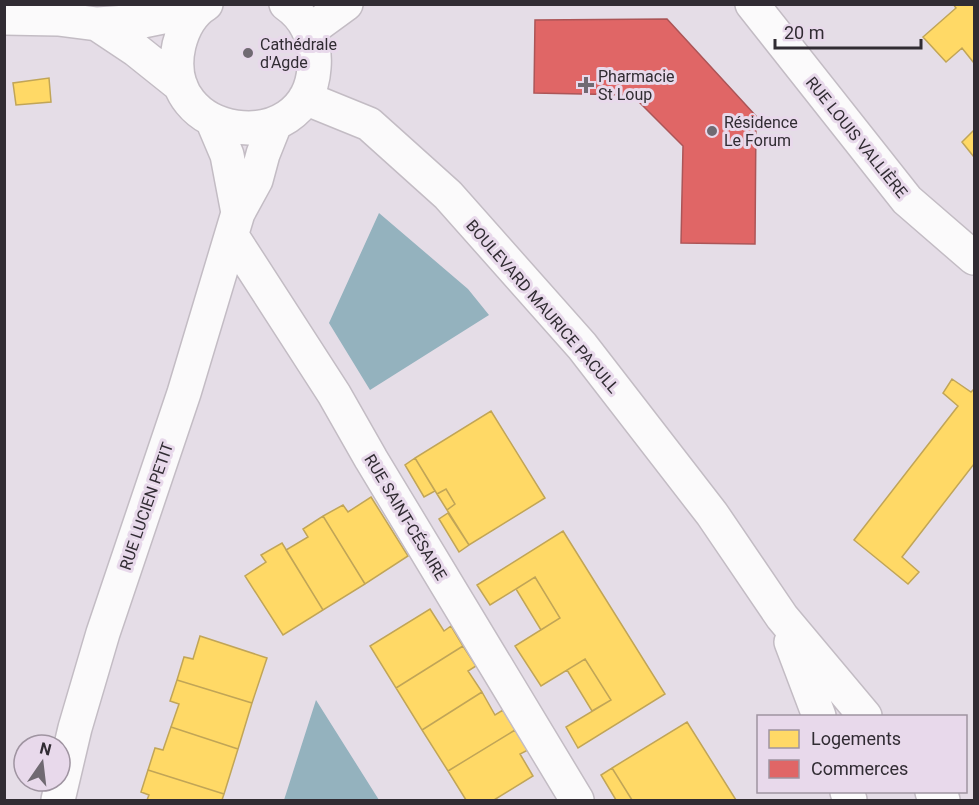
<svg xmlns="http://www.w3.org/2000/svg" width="979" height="805" font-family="Roboto,sans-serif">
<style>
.water{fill:#94b2be}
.homes{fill:#ffd966;stroke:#c1a557;stroke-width:1.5}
.shops{fill:#e06666;stroke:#ac5557;stroke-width:1.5}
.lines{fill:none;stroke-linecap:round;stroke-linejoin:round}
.minor-casing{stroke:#c3bcc4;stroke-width:36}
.minor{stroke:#fbfafb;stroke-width:33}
.poi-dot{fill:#706a72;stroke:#e8d9eb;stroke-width:2}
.labels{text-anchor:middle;stroke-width:6;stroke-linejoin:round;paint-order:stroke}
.poi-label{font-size:16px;fill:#312c33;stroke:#e8d9eb;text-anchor:start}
.street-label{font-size:16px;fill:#312c33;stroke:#e8d9eb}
</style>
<rect width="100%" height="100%" fill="#e5dde7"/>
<path class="water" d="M379 213 468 289 489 315 370 390 329 323Z
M316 700 379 800H284Z"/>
<path class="homes" d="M953 4H974V63L962 48 946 62 923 37 956 8Z
M49 78 51 102 16 105 13 83Z
M974 130V157L962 142Z
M952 379 971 392 974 389V464L902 557 919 572 908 584 854 540 958 406 943 393Z
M491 411 545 498 469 545 447 510 455 504 446 489 437 494 415 458Z
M415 458 435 491 424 497 405 465Z
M446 489 455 504 447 510 437 494Z
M371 497 408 556 365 584 323 516 343 505 348 512Z
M448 513 469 545 459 552 439 519Z
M323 516 365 584 323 610 286 550 308 537 303 529Z
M563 531 665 694 578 748 566 727 611 700 585 659 541 686 515 646 560 618 535 577 490 605 477 585Z
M282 543 323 610 283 635 245 576 266 562 261 555Z
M535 577 560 618 541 630 516 589Z
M430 609 444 631 451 626 463 646 396 688 370 646Z
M200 636 267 658 252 703 177 680 184 657 193 659Z
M463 646 476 666 468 671 482 692 422 730 396 688Z
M585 659 611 700 592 711 567 670Z
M177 680 252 703 238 749 171 727 179 704 170 701Z
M482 692 495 715 503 710 515 730 448 771 422 730Z
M687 722 736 800H632L612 768Z
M171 727 238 749 224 794 148 770 155 748 163 750Z
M515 730 528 750 520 754 533 776 494 800H466L448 771Z
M612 768 632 800H616L601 775Z
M148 770 224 794 222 800H147L149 795 141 792Z"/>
<path class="shops" d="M667 19 756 116 755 244 681 243 683 146 632 95 534 93 535 20Z"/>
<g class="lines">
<defs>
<path id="minor" d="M206 4C191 13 183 29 179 45 157 141 308 160 314 68 316 43 308 19 286 4
M752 4 907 200 974 258
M4 18 58 19 97 24 143 21 197 10
M97 24 136 50 181 86
M309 31 346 4
M305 98 369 124 448 195 582 346 712 514 782 617 865 716
M213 122 227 155 238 213
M232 236 334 394 371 459 577 800
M791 642 819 716
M847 792 850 800
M932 792 943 800
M58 800 75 728 103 633 184 393 238 213 256 180 263 154 275 124"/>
</defs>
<use href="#minor" class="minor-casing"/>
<use href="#minor" class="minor"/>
</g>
<g class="poi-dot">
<circle cx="248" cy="53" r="6"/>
<path d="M583 76h6v6h6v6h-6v6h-6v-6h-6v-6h6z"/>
<circle cx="712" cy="131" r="6"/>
</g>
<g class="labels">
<g class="poi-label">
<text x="260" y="50">Cathédrale<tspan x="260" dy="18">d'Agde</tspan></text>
<text x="598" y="82">Pharmacie<tspan x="598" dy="18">St Loup</tspan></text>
<text x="724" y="128">Résidence<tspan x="724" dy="18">Le Forum</tspan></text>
</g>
<g class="street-label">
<text transform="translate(857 137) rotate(51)" y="6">RUE LOUIS VALLIÈRE</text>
<text transform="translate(543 306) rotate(49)" y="6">BOULEVARD MAURICE PACULL</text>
<text transform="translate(146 506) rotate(-71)" y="6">RUE LUCIEN PETIT</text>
<text transform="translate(406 517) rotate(59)" y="6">RUE SAINT-CÉSAIRE</text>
</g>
</g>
<rect width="979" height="805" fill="none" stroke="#312c33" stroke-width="12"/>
<rect x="757" y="715" width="210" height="78" fill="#e8d9eb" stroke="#9f94a1" stroke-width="1.5"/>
<rect x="769" y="730" width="30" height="18" fill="#ffd966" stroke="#9f94a1" stroke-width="1.5"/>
<text x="811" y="745" font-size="18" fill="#312c33">Logements</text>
<rect x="769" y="760" width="30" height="18" fill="#e06666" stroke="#9f94a1" stroke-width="1.5"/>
<text x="811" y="775" font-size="18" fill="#312c33">Commerces</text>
<g transform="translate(42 763) rotate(14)"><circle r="28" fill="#e8d9eb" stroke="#9f94a1" stroke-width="1.5"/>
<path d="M0-4.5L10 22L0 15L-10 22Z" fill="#706a72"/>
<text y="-9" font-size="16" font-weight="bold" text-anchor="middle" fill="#312c33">N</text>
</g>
<path d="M775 39v9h146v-9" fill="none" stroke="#312c33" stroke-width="3"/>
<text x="784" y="39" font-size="18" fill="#312c33" stroke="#e8d9eb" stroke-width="4.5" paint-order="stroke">20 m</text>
</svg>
